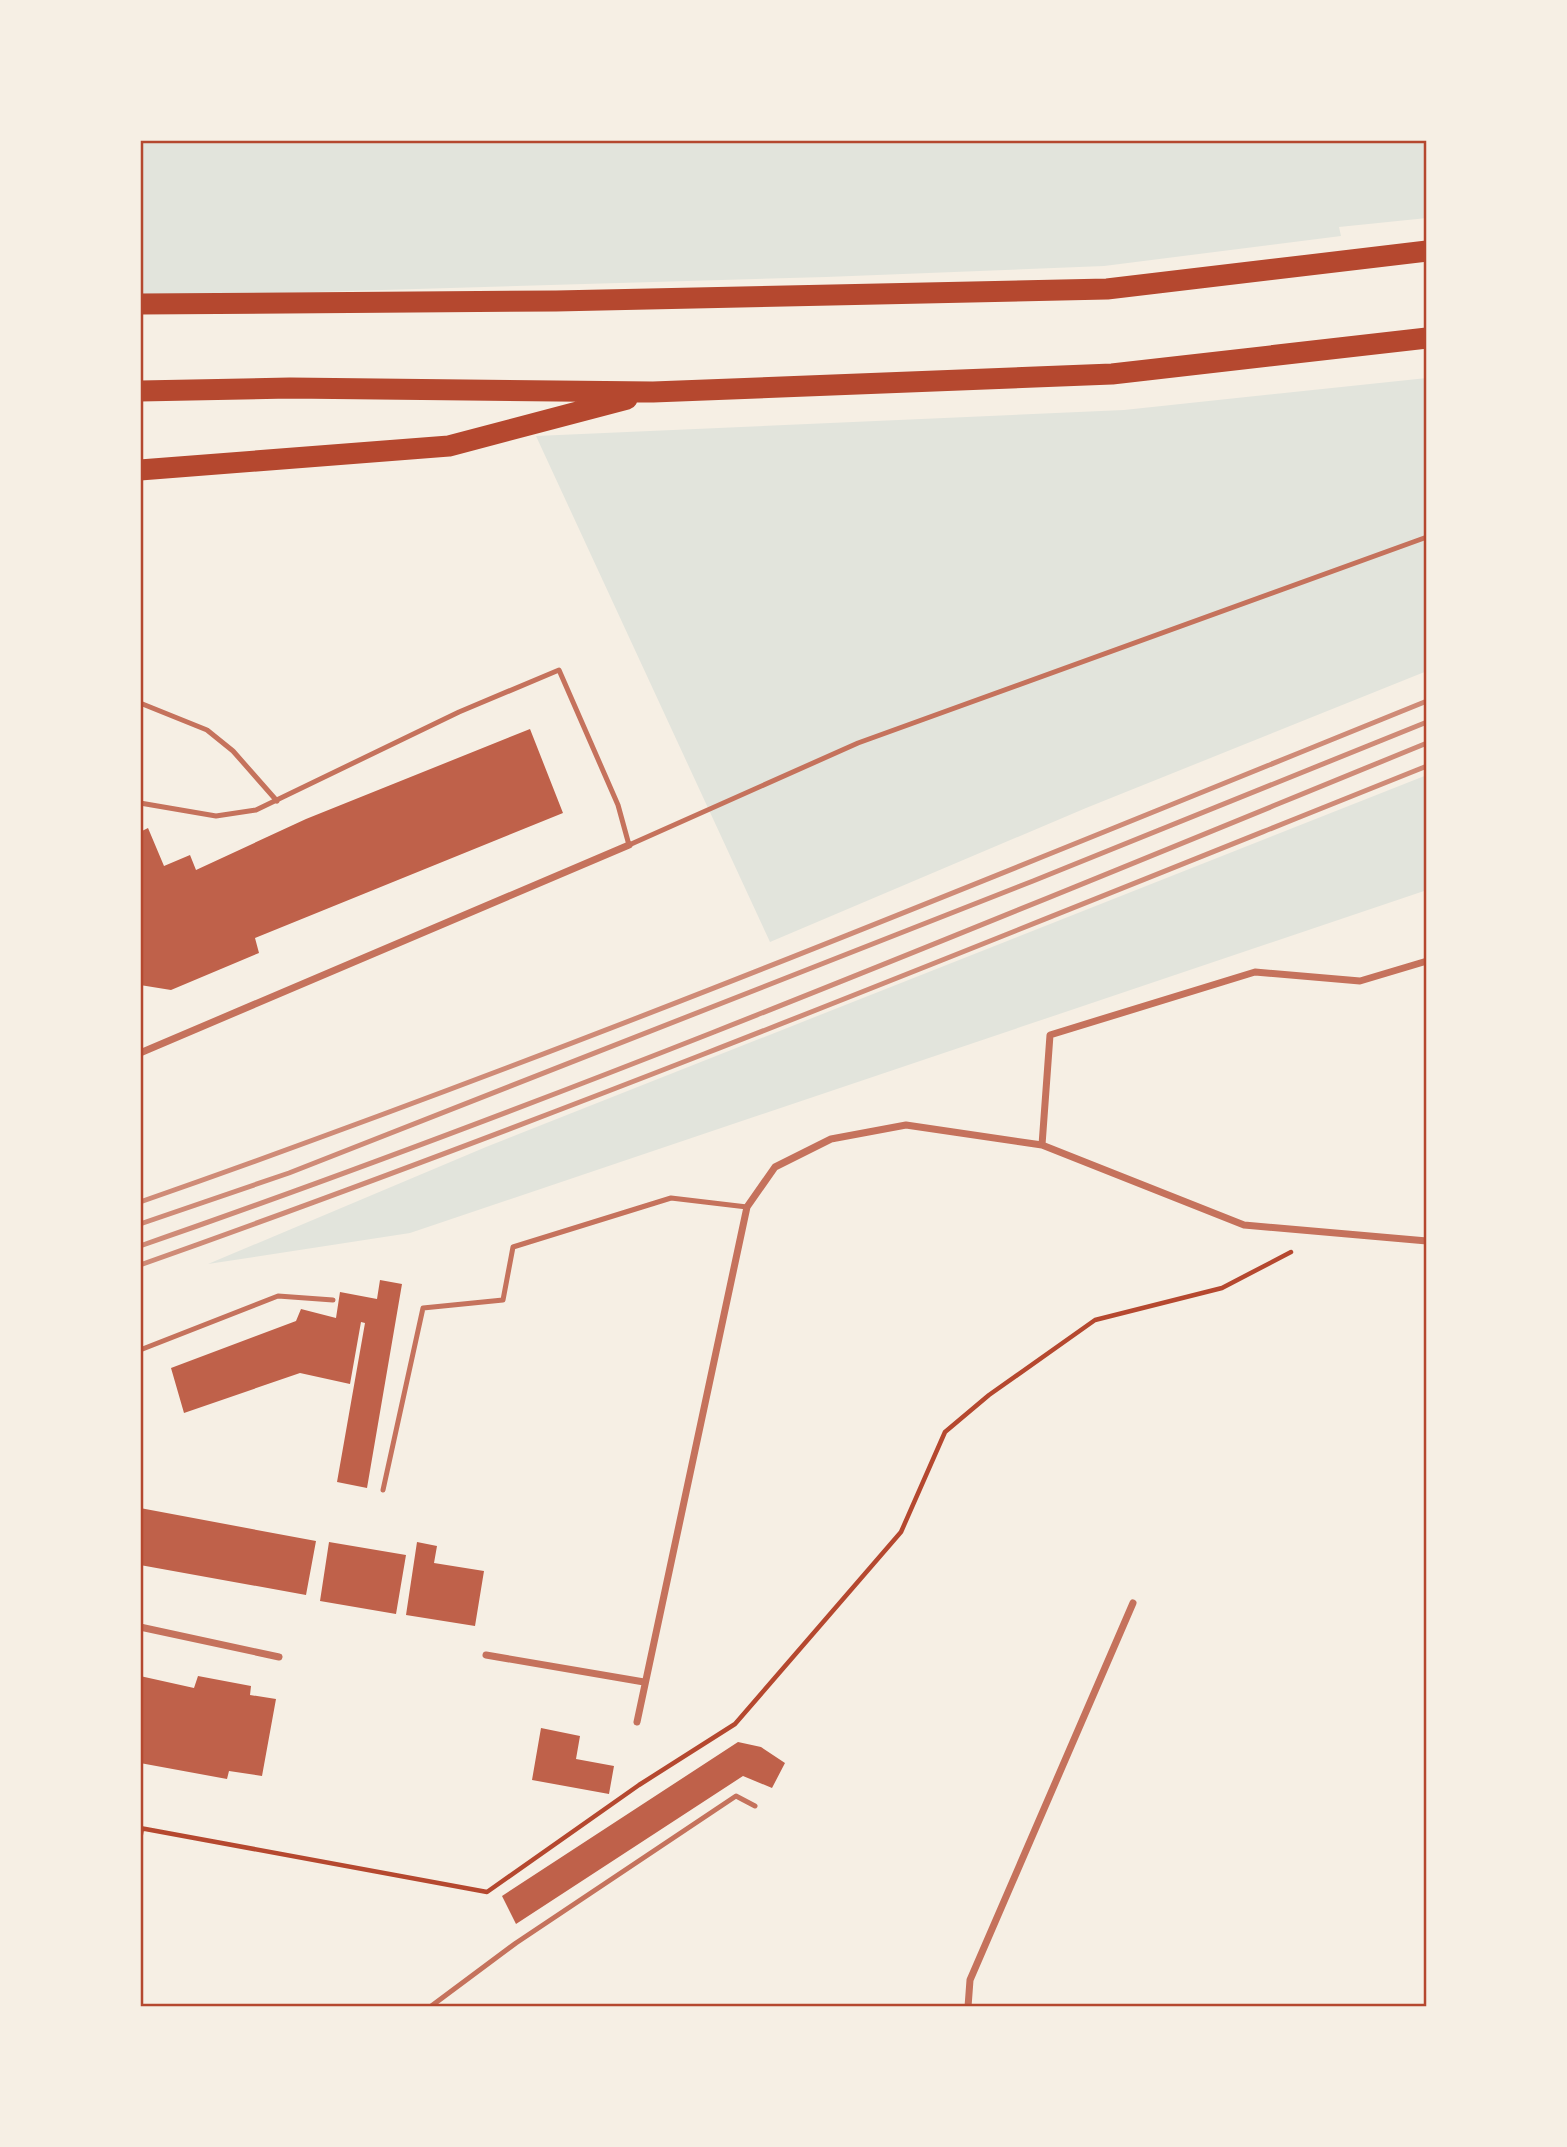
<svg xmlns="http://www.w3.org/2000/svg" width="1567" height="2147" font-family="'Source Serif 4',serif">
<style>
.green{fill:#e2e4dc}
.building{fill:#bf614a}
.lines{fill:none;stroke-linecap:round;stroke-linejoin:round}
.path{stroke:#b5482f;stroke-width:4.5}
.service{stroke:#c5725c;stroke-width:5}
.minor{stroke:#c5725c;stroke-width:7}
.motorway{stroke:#b5482f;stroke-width:21}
.rail{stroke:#cf8b77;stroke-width:5}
.neatline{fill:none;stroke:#b5482f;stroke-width:2.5}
</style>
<rect width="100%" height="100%" fill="#f6efe4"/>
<path class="green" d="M140 140H1427V218L1339 227 1341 236 1104 266 826 277 140 297Z
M1427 378V671L1086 808 770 942 536 436 1124 410Z
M1427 775V890L410 1233 208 1264 486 1147Z"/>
<path class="building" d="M530 729 563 813 255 938 259 953 171 990 140 985V832L148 828 164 866 190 855 196 870 306 819Z
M380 1280 402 1284 367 1488 337 1482 365 1323 361 1322 350 1384 300 1373 184 1413 171 1368 296 1321 301 1309 336 1318 340 1292 377 1299Z
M140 1508 316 1541 306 1595 140 1565Z
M329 1542 406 1555 396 1614 320 1601Z
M417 1542 437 1546 434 1563 484 1571 475 1626 406 1615Z
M140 1676 194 1688 198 1676 251 1686 250 1695 276 1699 262 1776 229 1771 227 1779 140 1763Z
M541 1728 580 1736 576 1759 614 1766 609 1794 532 1780Z
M738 1742 761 1747 785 1763 772 1788 743 1776 516 1924 502 1896Z"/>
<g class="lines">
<path class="path" d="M140 1828 487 1892 639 1785 735 1724 901 1532 945 1432 989 1395 1095 1320 1222 1288 1291 1252
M140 1840 142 1828"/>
<path class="service" d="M140 703 207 730 233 751 277 801
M140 803 216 816 256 810 459 712 559 670 618 805 629 845 858 743 1427 537
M140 1350 278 1296 333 1300
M383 1490 423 1308 503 1300 513 1247 671 1198 747 1207
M430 2007 516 1943 736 1796 755 1806"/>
<path class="minor" d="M140 1053 629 845
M1042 1145 1050 1035 1255 972 1360 981 1427 961
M140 1627 279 1657
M486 1655 644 1682
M637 1722 747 1207 775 1167 831 1139 906 1125 1042 1145 1244 1225 1427 1241
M968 2007 970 1980 1133 1603"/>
<path class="motorway" d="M140 304 556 301 1107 289 1427 251
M140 391 290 388 653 392 1112 374 1427 338
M140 470 449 446 627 399"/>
<path class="rail" d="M140 1202C575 1050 1000 874 1427 701
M140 1224 289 1173 1033 881 1427 722
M140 1246C575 1095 1001 917 1427 743
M140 1265C574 1111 1000 937 1427 766"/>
</g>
<rect width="1567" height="2147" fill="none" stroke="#f6efe4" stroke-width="284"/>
<rect x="142" y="142" width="1283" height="1863" class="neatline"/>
</svg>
